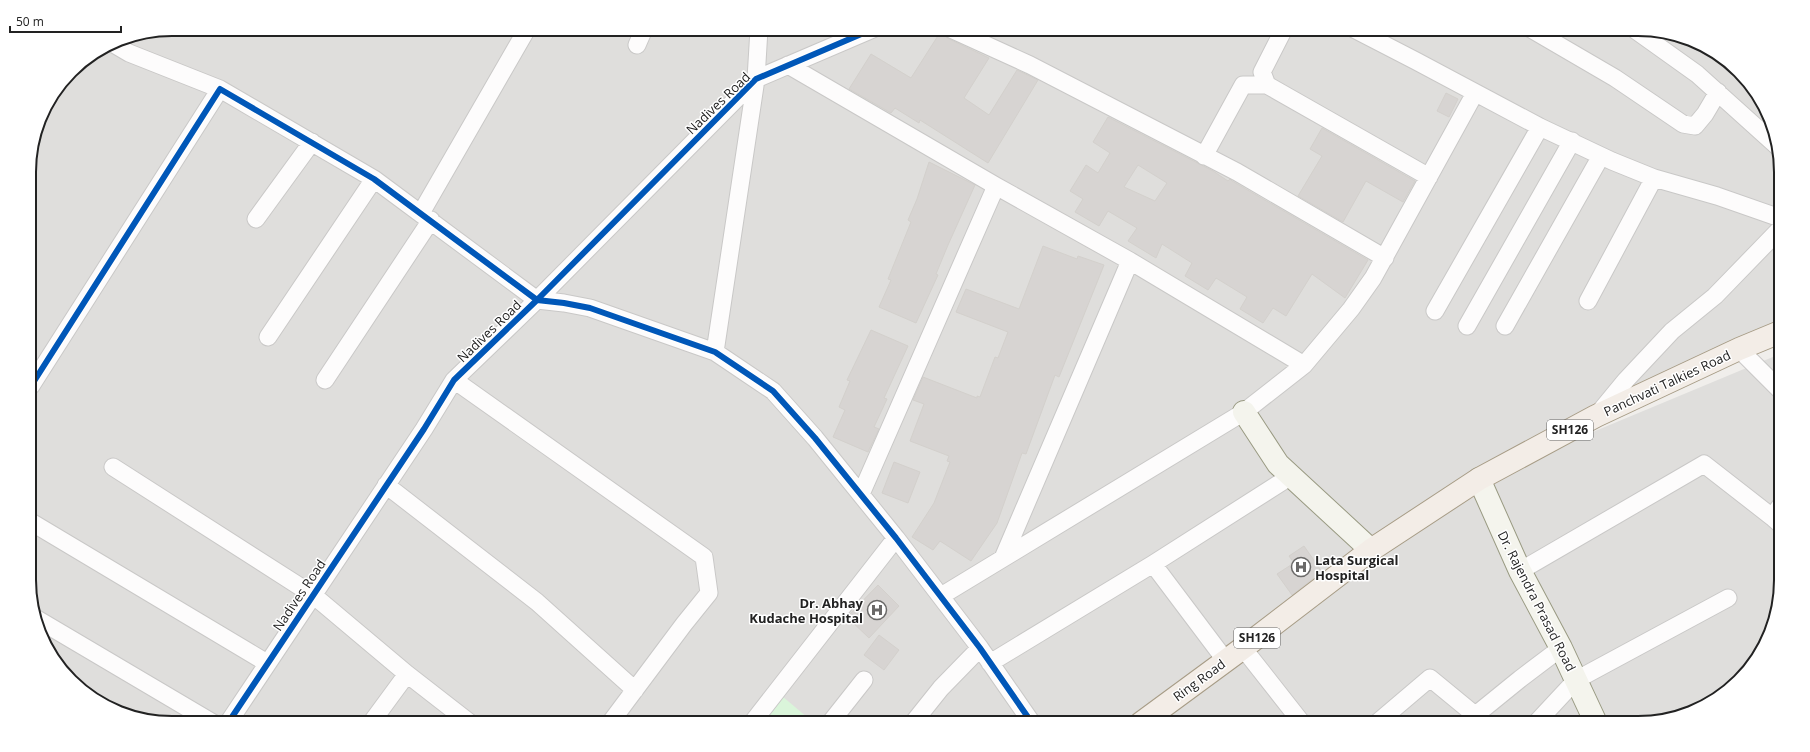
<svg xmlns="http://www.w3.org/2000/svg" width="1810" height="752" font-family="'Open Sans',sans-serif">
<style>
.residential{fill:#dfdedc}
.park{fill:#daf5da}
.building{fill:#d7d4d2;stroke:#d3d0cc;fill-rule:evenodd}
.lines{fill:none;stroke-linecap:round;stroke-linejoin:round}
.minor-casing{stroke:#c9c8c7;stroke-width:19}
.secondary-casing{stroke:#999a82;stroke-width:24}
.primary-casing{stroke:#a79c86;stroke-width:24}
.minor{stroke:#fdfcfc;stroke-width:17}
.secondary{stroke:#f4f4ed;stroke-width:22}
.primary{stroke:#f3ede7;stroke-width:22}
.cycleway-casing{stroke:#fff;stroke-width:8}
.cycleway{stroke:#0057b8;stroke-width:6}
.labels{text-anchor:middle;stroke-width:3;stroke-linejoin:round;paint-order:stroke}
.shield{fill:#fff;stroke:#646464;stroke-width:1}
.shield-label{font-size:12px;font-weight:bold;fill:#222}
.street-label{font-size:13px;fill:#222;stroke:#fff}
.poi-label{font-size:13px;font-weight:bold;fill:#222;stroke:#fff;text-anchor:start}
.rim{fill:none;stroke:#222;stroke-width:2}
</style>
<rect width="100%" height="100%" fill="#f0eeeb"/>
<path class="residential" d="M172 29H1638L1684 37 1746 78 1770 117 1780 153V343L1570 433 1540 454 1780 354 1781 580 1773 626 1752 667 1725 694 1684 715 1647 723H172L126 715 64 674 32 608 29 162 44 109 78 65 117 40Z"/>
<path class="park" d="M776 691 814 723H752Z"/>
<path class="building" d="M941 31 947 38 989 58 964 98 989 115 1017 70 1038 80 988 163 920 120 919 123 895 108 891 113 849 89 871 54 911 78Z
M1446 93 1458 99 1449 117 1437 111Z
M1108 117 1213 171 1228 181 1230 179 1232 181 1368 260 1345 298 1312 274 1286 316 1273 308 1263 323 1240 309 1247 297 1216 278 1208 290 1185 276 1192 263 1162 244 1156 258 1128 241 1137 228 1108 211 1099 226 1075 212 1083 199 1070 191 1086 165 1098 173 1110 153 1093 142ZM1138 165 1167 183 1155 201 1124 187Z
M1322 128 1415 181 1403 202 1366 181 1343 222 1298 196 1322 156 1310 149Z
M929 162 975 185 948 245 936 274 938 275 916 323 879 307 891 280 888 279 911 222 908 220 917 199Z
M1043 246 1077 259 1078 256 1104 265 1059 377 1055 375 1026 454 1022 453 997 523 971 561 940 541 933 550 912 537 934 503 950 462 947 461 949 456 910 441 924 404 913 400 923 377 977 398V396L980 397 995 357 998 358 1008 332 956 312 966 289 1019 309Z
M871 330 908 346 884 398 887 399 874 427 879 429 868 452 833 437 845 410 839 407 850 381 847 380Z
M894 462 920 472 908 503 882 493Z
M1304 546 1322 572 1292 595 1277 574 1294 563 1289 556Z
M878 585 899 606 869 638 847 617Z
M879 635 899 650 884 670 864 655Z"/>
<g class="lines">
<defs>
<path id="minor" d="M951 29 1030 65 1237 172 1385 258
M1284 29 1262 72 1267 85 1429 177
M1354 29 1416 61 1540 127 1612 161 1654 178 1717 196 1780 218
M1531 29 1615 78 1683 124 1695 126 1705 114 1718 92
M1634 29 1697 74 1778 147
M112 43 129 53 220 89
M637 45 644 29
M788 65 996 186 1130 261 1304 365
M1204 156 1243 85H1267
M421 213 527 29
M256 219 312 142
M1588 301 1654 178
M1435 311 1540 127
M1467 326 1572 141
M1505 326 1601 156
M268 337 374 179
M1739 349 1780 390
M715 352 756 79 759 29
M325 380 431 220
M454 380 704 557 709 593 684 624 610 723
M31 386 220 89 374 179 537 300 564 303 590 308 715 352 773 391 815 438 896 538 980 648 1032 723
M1598 414 1626 380 1672 331 1715 296 1780 229
M113 467 313 595 407 674 470 723
M386 485 537 602 635 690
M861 494 996 186
M31 522 267 663
M1781 525 1772 517 1781 505
M1003 558 1130 261
M1153 564 1226 661
M1520 571 1704 464 1772 517
M941 596 1244 412 1304 365 1351 309 1373 278 1475 93
M37 619 213 723
M1243 648 1302 723
M990 663 1153 564 1291 476
M1467 722 1520 679 1561 648
M228 723 424 429 454 380 537 300 756 79 873 29
M371 723 407 674
M752 723 896 538
M830 723 864 680
M913 723 941 688 980 648
M1377 723 1430 678 1475 715
M1536 723 1576 680 1728 598"/>
<path id="secondary" d="M1244 412 1278 464 1371 550
M1479 479 1520 571 1561 648 1596 723"/>
<path id="primary" d="M1141 723 1243 648 1371 550 1479 479 1596 416 1739 349 1780 332"/>
</defs>
<use href="#minor" class="minor-casing"/>
<use href="#secondary" class="secondary-casing"/>
<use href="#primary" class="primary-casing"/>
<use href="#minor" class="minor"/>
<use href="#secondary" class="secondary"/>
<use href="#primary" class="primary"/>
<defs>
<path id="cycleway" d="M31 386 220 89 374 179 537 300 564 303 590 308 715 352 773 391 815 438 896 538 980 648 1032 723
M228 723 424 429 454 380 537 300 756 79 873 29"/>
</defs>
<use href="#cycleway" class="cycleway-casing"/>
<use href="#cycleway" class="cycleway"/>
</g>
<defs>
<symbol id="hospital-ring" viewBox="-11 -11 22 22"><circle r="9.5" fill="#fff" stroke="#6a6968" stroke-width="1.5"/><path d="M-5-5h3v3.5h4V-5h3V5h-3V1.5h-4V5h-3Z" fill="#6a6968"/></symbol>
</defs>
<g fill-rule="evenodd">
<use href="#hospital-ring" x="1290" y="556" width="22" height="22"/>
<use href="#hospital-ring" x="866" y="599" width="22" height="22"/>
</g>
<g class="labels">
<g class="shield">
<rect x="1547" y="420" width="46" height="20" rx="3"/>
<rect x="1234" y="628" width="46" height="20" rx="3"/>
</g>
<g class="shield-label">
<text x="1570" y="434">SH126</text>
<text x="1257" y="642">SH126</text>
</g>
<g class="street-label">
<text transform="translate(718 103) rotate(-44)" y="5">Nadives Road</text>
<text transform="translate(489 331) rotate(-44)" y="5">Nadives Road</text>
<text transform="translate(1667 383) rotate(-25)" y="5">Panchvati Talkies Road</text>
<text transform="translate(299 595) rotate(-56)" y="5">Nadives Road</text>
<text transform="translate(1537 601) rotate(63)" y="5">Dr. Rajendra Prasad Road</text>
<text transform="translate(1199 680) rotate(-36)" y="5">Ring Road</text>
</g>
<g class="poi-label">
<text x="1315" y="565">Lata Surgical<tspan x="1315" dy="15">Hospital</tspan></text>
<text x="863" y="608" text-anchor="end">Dr. Abhay<tspan x="863" dy="15">Kudache Hospital</tspan></text>
</g>
</g>
<path d="M0 0H1810V752H0ZM172 36H1638A136 136 0 0 1 1774 172V580A136 136 0 0 1 1638 716H172A136 136 0 0 1 36 580V172A136 136 0 0 1 172 36Z" fill="#fff" fill-rule="evenodd"/>
<path class="rim" d="M172 36H1638A136 136 0 0 1 1774 172V580A136 136 0 0 1 1638 716H172A136 136 0 0 1 36 580V172A136 136 0 0 1 172 36Z"/>
<path d="M10 26v6h111v-6" fill="none" stroke="#222222" stroke-width="2"/>
<text x="16" y="26" font-size="12" fill="#222222" stroke="#ffffff" stroke-width="3" paint-order="stroke">50 m</text>
</svg>
